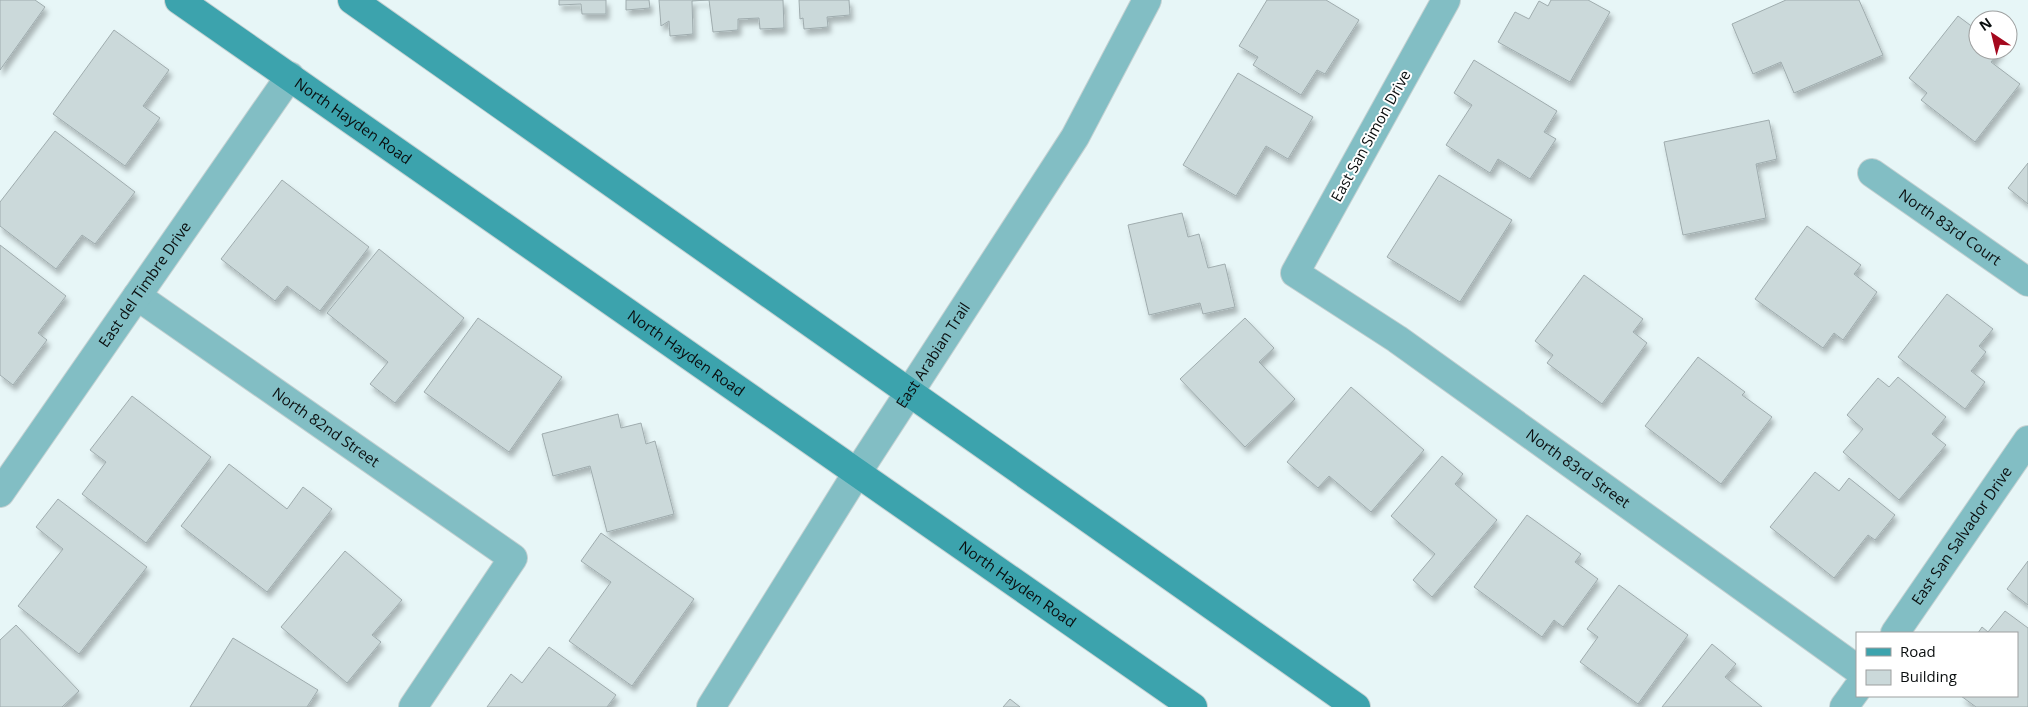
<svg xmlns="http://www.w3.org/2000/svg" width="2028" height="707" font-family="'Open Sans',sans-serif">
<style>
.building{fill:#cbd9da;stroke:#9facae;filter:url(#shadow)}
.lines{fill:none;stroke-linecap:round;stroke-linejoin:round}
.minor-casing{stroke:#c4d1d2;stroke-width:30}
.tertiary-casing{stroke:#c4d1d2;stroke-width:30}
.secondary-casing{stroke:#c4d1d2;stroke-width:30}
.minor{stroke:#82bec4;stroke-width:28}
.tertiary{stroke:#82bec4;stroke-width:28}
.secondary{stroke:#3ca3ad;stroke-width:28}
.labels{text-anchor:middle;stroke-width:4;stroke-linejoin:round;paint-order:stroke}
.street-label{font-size:15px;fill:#0a0e0f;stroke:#fff}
</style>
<defs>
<filter id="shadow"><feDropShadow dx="3" dy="5.5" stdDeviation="2.5" flood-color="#0004"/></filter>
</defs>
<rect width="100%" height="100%" fill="#e7f6f7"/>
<path class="building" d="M0 0H35L45 7 0 70Z
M559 0H606V14H582L581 4 559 5Z
M626 0H649L650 8 626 10Z
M659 0H783L784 28 760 29 759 18 738 19V30L713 32 709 0 692 1 693 34 670 36 669 21 661 26Z
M799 0H849L850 15 827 17 828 27 804 29 803 18 800 19Z
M1267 0H1326L1359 20 1325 74 1317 70 1301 95 1253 65 1258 57 1239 46Z
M1551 0H1588L1610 12 1570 82 1498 42 1515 12 1529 19 1539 1 1548 6Z
M1786 0H1859L1883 55 1794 93 1781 62 1753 74 1732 24Z
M1958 16 1978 31V50H2001L1991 62 2020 84 1975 142 1921 100 1927 93 1909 78Z
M114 30 169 70 143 106 160 118 125 166 53 114Z
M1474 60 1557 111 1544 132 1556 139 1530 179 1498 159 1490 173 1446 145 1472 105 1454 93Z
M1238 73 1313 117 1288 159 1266 146 1236 196 1183 165Z
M1769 120 1777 159 1756 164 1766 218 1683 235 1664 142Z
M55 131 135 192 95 244 82 235 56 269 0 226V202Z
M2028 163V204L2008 188Z
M1439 175 1512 220 1460 302 1387 257Z
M282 180 369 247 320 311 287 286 275 301 221 259Z
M1182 213 1188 237 1199 234 1208 268 1225 264 1235 307 1203 314 1200 303 1149 315 1128 225Z
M1807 226 1861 265 1854 274 1877 292 1843 340 1834 333 1823 348 1755 299Z
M0 245 66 296 38 333 47 340 13 385 0 375Z
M379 249 464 318 395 403 370 384 388 362 327 313Z
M1584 275 1643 319 1633 332 1647 343 1602 404 1547 363 1553 355 1535 341Z
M1947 294 1993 329 1979 346 1986 352 1971 371 1985 382 1965 409 1898 357Z
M478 318 562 377 509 452 424 392Z
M1245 318 1274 348 1259 362 1295 399 1245 447 1180 379Z
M1698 357 1745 392 1742 395 1772 417 1721 484 1645 426Z
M1898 377 1946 417 1932 434 1946 445 1899 500 1843 452 1863 429 1847 415 1878 378 1889 387Z
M1351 387 1424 450 1371 512 1329 476 1318 488 1287 462Z
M132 396 211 457 146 543 82 494 106 462 90 450Z
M618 414 621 428 641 423 646 444 655 441 674 514 607 532 590 466 553 476 542 434Z
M1442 456 1463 474 1455 484 1497 520 1432 597 1413 580 1435 554 1391 516Z
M229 464 287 509 303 487 332 509 267 592 181 526Z
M1815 472 1839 491 1849 478 1895 515 1875 540 1868 535 1834 578 1770 527Z
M58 499 147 567 79 654 18 606 63 549 36 527Z
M1527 515 1581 554 1575 562 1598 579 1563 627 1554 620 1542 637 1474 587Z
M601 533 694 599 632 686 569 641 611 582 581 561Z
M345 551 402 600 372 635 381 642 347 683 281 627Z
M2028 561V605L2007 589Z
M1619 585 1688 635 1638 704 1580 662 1598 637 1587 629Z
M2005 611 2028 628V707H1976L1961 696H2017V633H1978L1982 627 1988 632Z
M16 625 79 691 62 707H0V640Z
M233 638 318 690 307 707H190Z
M1712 644 1736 664 1725 677 1762 707H1662Z
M549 647 616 695 607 707H487L511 674 522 683Z
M1010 699 1020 707H1003Z"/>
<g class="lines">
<defs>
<g id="minor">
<path id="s1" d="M1446 0 1295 273 1397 339 1857 669"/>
<path id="s2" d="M1872 173 2028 282"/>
<path id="s3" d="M137 296 513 558 413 707"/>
<path id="s4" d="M0 493 290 76"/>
<path id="s5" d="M1895 633 2028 440"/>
<path d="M1844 707 1857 689"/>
</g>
<g id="tertiary">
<path id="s6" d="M711 707 857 473 1075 137 1147 0"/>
</g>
<g id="secondary">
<path id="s7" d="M179 0 1193 707"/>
<path d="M352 0 1356 707"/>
</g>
</defs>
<use href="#minor" class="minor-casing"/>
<use href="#tertiary" class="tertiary-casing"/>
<use href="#secondary" class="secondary-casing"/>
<use href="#minor" class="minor"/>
<use href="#tertiary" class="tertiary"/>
<use href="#secondary" class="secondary"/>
</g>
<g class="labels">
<g class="street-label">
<text dy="5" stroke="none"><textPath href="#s7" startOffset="212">North Hayden Road</textPath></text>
<text transform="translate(1371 136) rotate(-61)" y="5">East San Simon Drive</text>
<text dy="5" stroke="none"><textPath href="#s2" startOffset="95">North 83rd Court</textPath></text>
<text dy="5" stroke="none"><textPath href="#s4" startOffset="254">East del Timbre Drive</textPath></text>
<text dy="5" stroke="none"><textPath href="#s7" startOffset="618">North Hayden Road</textPath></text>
<text dy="5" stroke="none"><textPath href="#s6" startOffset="416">East Arabian Trail</textPath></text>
<text dy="5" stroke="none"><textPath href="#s3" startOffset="230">North 82nd Street</textPath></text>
<text dy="5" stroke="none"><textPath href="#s1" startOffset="656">North 83rd Street</textPath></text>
<text dy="5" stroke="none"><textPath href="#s5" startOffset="118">East San Salvador Drive</textPath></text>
<text dy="5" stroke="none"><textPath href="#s7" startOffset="1022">North Hayden Road</textPath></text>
</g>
</g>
<rect x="1856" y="632" width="162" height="65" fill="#ffffff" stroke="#9d9f9f"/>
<rect x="1866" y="648" width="25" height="8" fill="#3ca3ad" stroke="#9d9f9f"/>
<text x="1900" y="657" font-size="15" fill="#0a0e0f">Road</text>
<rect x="1866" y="670" width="25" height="15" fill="#cbd9da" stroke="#9d9f9f"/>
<text x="1900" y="682" font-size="15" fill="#0a0e0f">Building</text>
<g transform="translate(1993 35) rotate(325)"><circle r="24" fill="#ffffff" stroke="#9d9f9f"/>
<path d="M0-4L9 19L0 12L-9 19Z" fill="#a4081e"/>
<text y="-8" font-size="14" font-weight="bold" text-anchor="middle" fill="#0a0e0f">N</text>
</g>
</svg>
